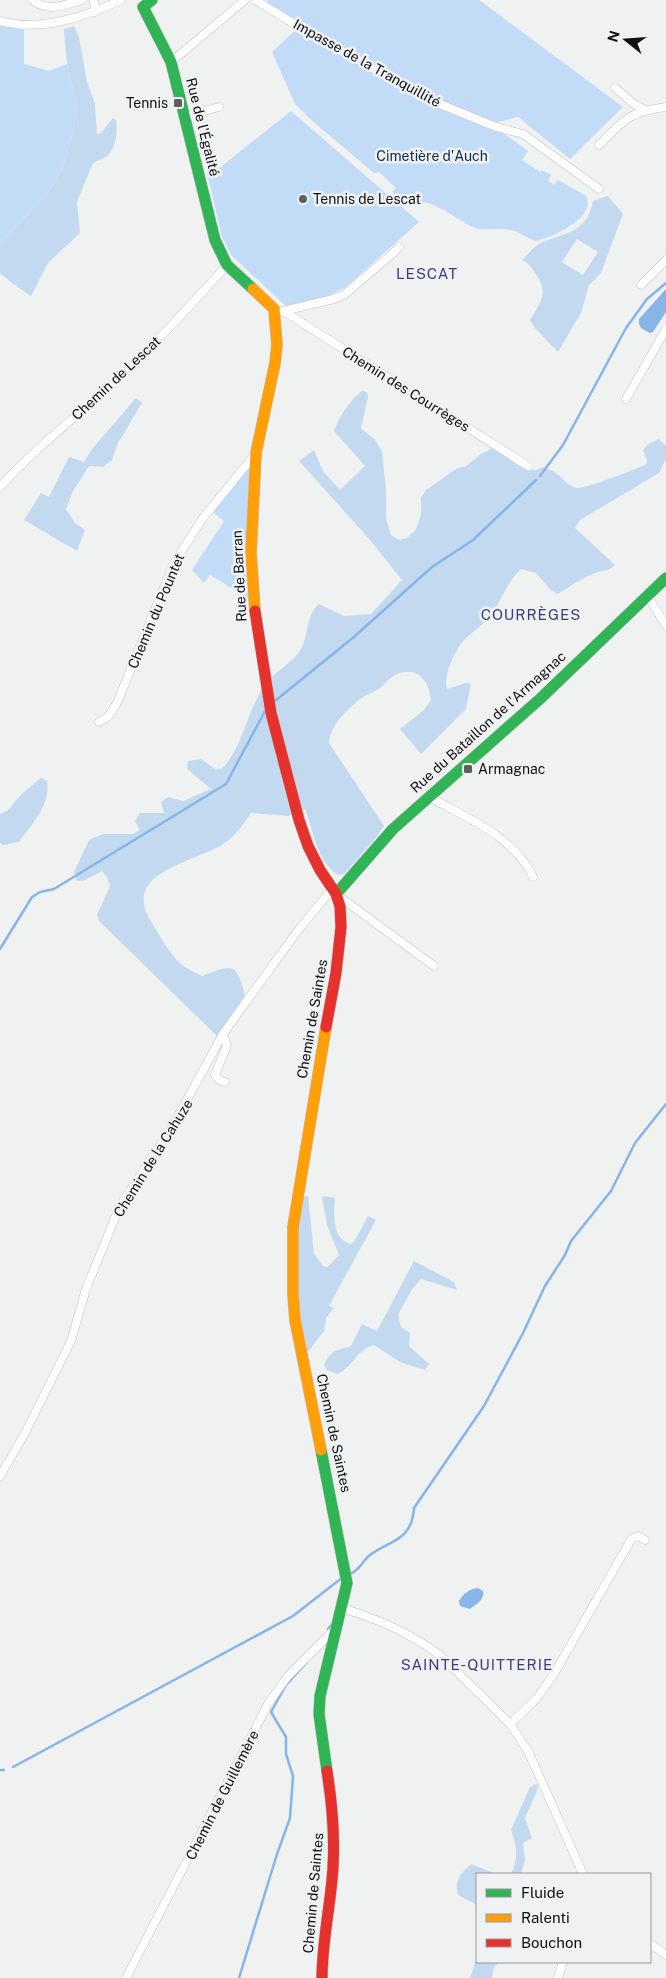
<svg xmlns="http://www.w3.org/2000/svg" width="666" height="1978" font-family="'Public Sans',sans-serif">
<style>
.green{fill:#c2dcf8}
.forest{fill:#c3d9f0;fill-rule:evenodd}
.water{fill:#86b5e6}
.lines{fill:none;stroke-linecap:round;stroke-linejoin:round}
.stream{stroke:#86b5e6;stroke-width:2.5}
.street-casing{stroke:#c3c3c4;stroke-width:9}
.fast-casing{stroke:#c3c3c4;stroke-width:12}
.slow-casing{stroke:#c3c3c4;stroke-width:12}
.jam-casing{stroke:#c3c3c4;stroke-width:12}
.street{stroke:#fdfdfd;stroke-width:8}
.fast{stroke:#30b455;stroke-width:11}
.slow{stroke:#ff9f0a;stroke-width:11}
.jam{stroke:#e5322d;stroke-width:11}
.poi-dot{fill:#5e5f5f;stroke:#eff1f2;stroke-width:2}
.labels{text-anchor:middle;stroke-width:5;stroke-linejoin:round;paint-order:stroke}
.street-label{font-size:14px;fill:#0f1011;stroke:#eff1f2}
.poi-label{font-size:14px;fill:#0f1011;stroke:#eff1f2;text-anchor:start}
.park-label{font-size:14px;fill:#0f2a46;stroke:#eff1f2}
.neighbourhood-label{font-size:15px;letter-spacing:1px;fill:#383f7a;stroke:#eff1f2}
</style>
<rect width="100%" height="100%" fill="#f0f1f1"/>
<path class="green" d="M268 0H479L623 107 570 159 518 117 495 123 427 96 283 14 266 4Z
M0 26 24 28V64L49 71 67 64 77 107 73 133 63 167 51 189 0 244Z
M299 31 506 135 528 151 522 160 540 172 542 170 551 175 548 181 554 185 558 180 586 196C597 218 551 238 536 241 527 238 519 232 511 230 498 227 485 232 473 227 456 220 429 194 409 204L403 202 392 192 396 188 379 172 374 173 310 119 295 104 272 52 293 32Z
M291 111 419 222 346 287 328 296 286 306 231 255 222 237 208 177Z
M250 470 245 553 248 598 210 575 204 583 192 570 224 521 213 512 245 471Z"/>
<path class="forest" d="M74 26 79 37 87 82 95 104 97 134 101 133 113 118 116 120C118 131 116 150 106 157 101 160 96 160 92 165L77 202 80 233 48 263 31 296 12 283 0 273V244L51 189 63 167 73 133 77 107 67 64 64 29Z
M608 196 623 214 601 273 589 285 581 313 558 352 535 328 530 320C543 299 549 291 533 270 529 265 528 262 522 260 527 255 533 248 539 244 564 232 587 234 593 201ZM577 239 598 252 583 275 562 262Z
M362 391 367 392 368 397 361 428 375 440 382 451 386 490V518L391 535 399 540 407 538 416 529 421 515V498L426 490 456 469 466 466 481 454 493 448C507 457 527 478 543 467 547 469 551 470 554 472 562 476 566 485 576 488 583 490 637 469 646 464L647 460 643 450 648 444 659 439 666 446V459L659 473 580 520 575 528 615 565C606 573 603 569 593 574 580 579 569 587 558 594L551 590 536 573 521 569C507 582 502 600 491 615 483 626 468 634 460 645 453 656 443 676 447 689L466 683 471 684 466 709 421 754 400 729 424 710 431 700C429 679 416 665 395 675 389 678 385 684 380 688 375 692 369 693 363 697 349 707 330 725 329 743L384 826 375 839 344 874 338 875C317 862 313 830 305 809L289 816 251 813C242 826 234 838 220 846 185 865 117 875 155 928 162 939 169 953 179 962 184 968 195 972 202 976 233 964 236 962 245 995L218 1037 99 921 97 915 110 886 107 877 102 871 83 881H77L74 872 89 840 103 834H133L140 830 135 821 140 813H164L161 802 168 797 183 801 211 789 187 769 188 761 201 759 215 769H222C245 744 247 707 268 681 276 671 295 661 301 649 309 634 306 615 319 604L344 616 371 614 402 580 370 540 299 461 314 450 323 471 340 490 365 466 334 431C339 417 350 400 362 391Z
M136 398 142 403 118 443 112 460 103 467 89 466 73 491 66 509 75 523 85 530 77 551 24 520 41 493 49 497 69 457 84 462 92 449Z
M41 778 47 781C51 805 32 824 19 842L3 845 0 843V814C9 812 12 804 19 797 25 790 34 784 41 778Z
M301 1196H308L314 1254 323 1266 327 1267 339 1255 327 1225 322 1196 335 1198C334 1214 331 1237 350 1244L354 1242 368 1216 376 1220 329 1306 334 1308 326 1318 324 1331 308 1352C292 1302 297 1247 301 1196Z
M414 1261 454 1282 457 1290 421 1279 412 1289 398 1315 401 1327 410 1333 409 1346 429 1364 425 1370 400 1362 374 1345C357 1349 353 1367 337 1374L327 1370 324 1365C329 1351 338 1350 351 1346L362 1324 377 1331Z
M536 1784 538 1785 536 1793 525 1818 532 1838 523 1843 525 1860 521 1874H511C519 1858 517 1847 511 1830L530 1787Z
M471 1864 496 1874H477V1905L458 1895C455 1878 459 1876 471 1864Z
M477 1958V1962H500L494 1967 492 1978H470Z"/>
<path class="water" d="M666 289V312L653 332 650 333C643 329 638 328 639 319Z
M478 1588 483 1591C485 1600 476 1604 470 1609L460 1606 459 1601C463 1594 469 1589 478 1588Z"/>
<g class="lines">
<path class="stream" d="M540 476 563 445 626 328 647 299 666 283
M275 701 355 636 432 567 473 540 536 480
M0 949 32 897 40 892 54 889 226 784 265 711
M350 1574C360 1570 362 1561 370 1555 390 1540 412 1541 414 1508L484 1406 523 1333 545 1286 565 1255 571 1241 611 1191 635 1143 666 1104
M328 1629 333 1623
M13 1767 293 1616 343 1577
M0 1770H4
M239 1978 277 1854 290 1818 293 1776 286 1754V1737L271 1712 286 1685 307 1662"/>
<defs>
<path id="street" d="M32 0C48 13 64 5 82 0
M94 0 95 12
M255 0 296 25 425 98 496 127 523 134 599 189
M0 21C41 32 84 17 121 0
M171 62 245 0
M615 88 634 104 645 110
M186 116 219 107
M599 145C625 119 629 112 666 107
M641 285 666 260
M283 311 334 299 344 295 391 255 399 247
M285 312 528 466
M626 399 666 329
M0 487C37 446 81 413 121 376 158 341 193 303 227 265
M647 595 666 626
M99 722 108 717 117 703 174 563 203 518 256 453
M428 796C466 818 514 836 533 877
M337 895 434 966
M223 1034 227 1045 215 1075 219 1080 225 1082
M0 1476 24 1435 71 1341 86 1289 120 1206 172 1127 223 1034 296 933 332 889
M342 1608C382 1621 406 1631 440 1655L510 1724 528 1751 583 1874
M510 1724 537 1698 554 1674 632 1538 639 1536 645 1540
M650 1943 666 1955
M126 1978 268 1704 287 1677 335 1629
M558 1978 563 1962"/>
<path id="fast" d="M152 0 143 7 171 62 215 240 227 265 253 289
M336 894 393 829 541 698 666 578
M321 1450 347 1583 320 1696 319 1714 327 1771"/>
<path id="slow" d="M253 289 274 309 277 345 275 363 256 453 251 552 255 611
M321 1450 295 1320 293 1294V1227L326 1027"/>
<path id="jam" d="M255 611 271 713 299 820 308 846 320 870 336 894 340 906 341 927 336 973 326 1027
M322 1978C322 1940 331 1904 333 1867 335 1834 332 1803 327 1771"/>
</defs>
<use href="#street" class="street-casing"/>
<use href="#fast" class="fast-casing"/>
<use href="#slow" class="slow-casing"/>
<use href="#jam" class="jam-casing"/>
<use href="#street" class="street"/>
<use href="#fast" class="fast"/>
<use href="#slow" class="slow"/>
<use href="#jam" class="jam"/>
</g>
<g class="poi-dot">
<rect x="173" y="98" width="10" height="10" rx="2.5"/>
<circle cx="303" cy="199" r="5"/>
<rect x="463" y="764" width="10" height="10" rx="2.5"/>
</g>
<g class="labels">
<g class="street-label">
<text transform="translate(367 63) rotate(29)" y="5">Impasse de la Tranquillité</text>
<text transform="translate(203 127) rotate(76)" y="5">Rue de l'Égalité</text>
<text transform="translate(116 378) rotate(-43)" y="5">Chemin de Lescat</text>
<text transform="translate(406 389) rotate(32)" y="5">Chemin des Courrèges</text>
<text transform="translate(239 576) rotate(-93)" y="5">Rue de Barran</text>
<text transform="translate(156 611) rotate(-67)" y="5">Chemin du Pountet</text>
<text transform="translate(488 722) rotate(-42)" y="5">Rue du Bataillon de l'Armagnac</text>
<text transform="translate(312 1019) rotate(-80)" y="5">Chemin de Saintes</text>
<text transform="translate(153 1158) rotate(-58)" y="5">Chemin de la Cahuze</text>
<text transform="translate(334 1433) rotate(78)" y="5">Chemin de Saintes</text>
<text transform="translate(222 1795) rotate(-63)" y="5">Chemin de Guillemère</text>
<text transform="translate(313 1893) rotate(-85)" y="5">Chemin de Saintes</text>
</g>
<g class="poi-label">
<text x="168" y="108" text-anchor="end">Tennis</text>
<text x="313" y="204">Tennis de Lescat</text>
<text x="478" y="774">Armagnac</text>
</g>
<g class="park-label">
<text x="432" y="161">Cimetière d'Auch</text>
</g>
<g class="neighbourhood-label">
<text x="427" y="279">LESCAT</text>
<text x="531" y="620">COURRÈGES</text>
<text x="477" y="1670">SAINTE-QUITTERIE</text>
</g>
</g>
<rect x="476" y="1873" width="175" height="90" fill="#eff1f2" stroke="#959798"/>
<rect x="486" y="1889" width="25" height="8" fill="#30b455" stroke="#959798"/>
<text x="521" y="1898" font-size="15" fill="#0f1011">Fluide</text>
<rect x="486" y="1914" width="25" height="8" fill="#ff9f0a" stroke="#959798"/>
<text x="521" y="1923" font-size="15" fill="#0f1011">Ralenti</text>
<rect x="486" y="1939" width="25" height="8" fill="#e5322d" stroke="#959798"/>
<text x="521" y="1948" font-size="15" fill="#0f1011">Bouchon</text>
<g transform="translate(626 40) rotate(287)" stroke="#eff1f2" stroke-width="4" paint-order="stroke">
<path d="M0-4L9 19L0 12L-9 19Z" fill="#0f1011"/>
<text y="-8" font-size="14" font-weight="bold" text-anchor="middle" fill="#0f1011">N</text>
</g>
</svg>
